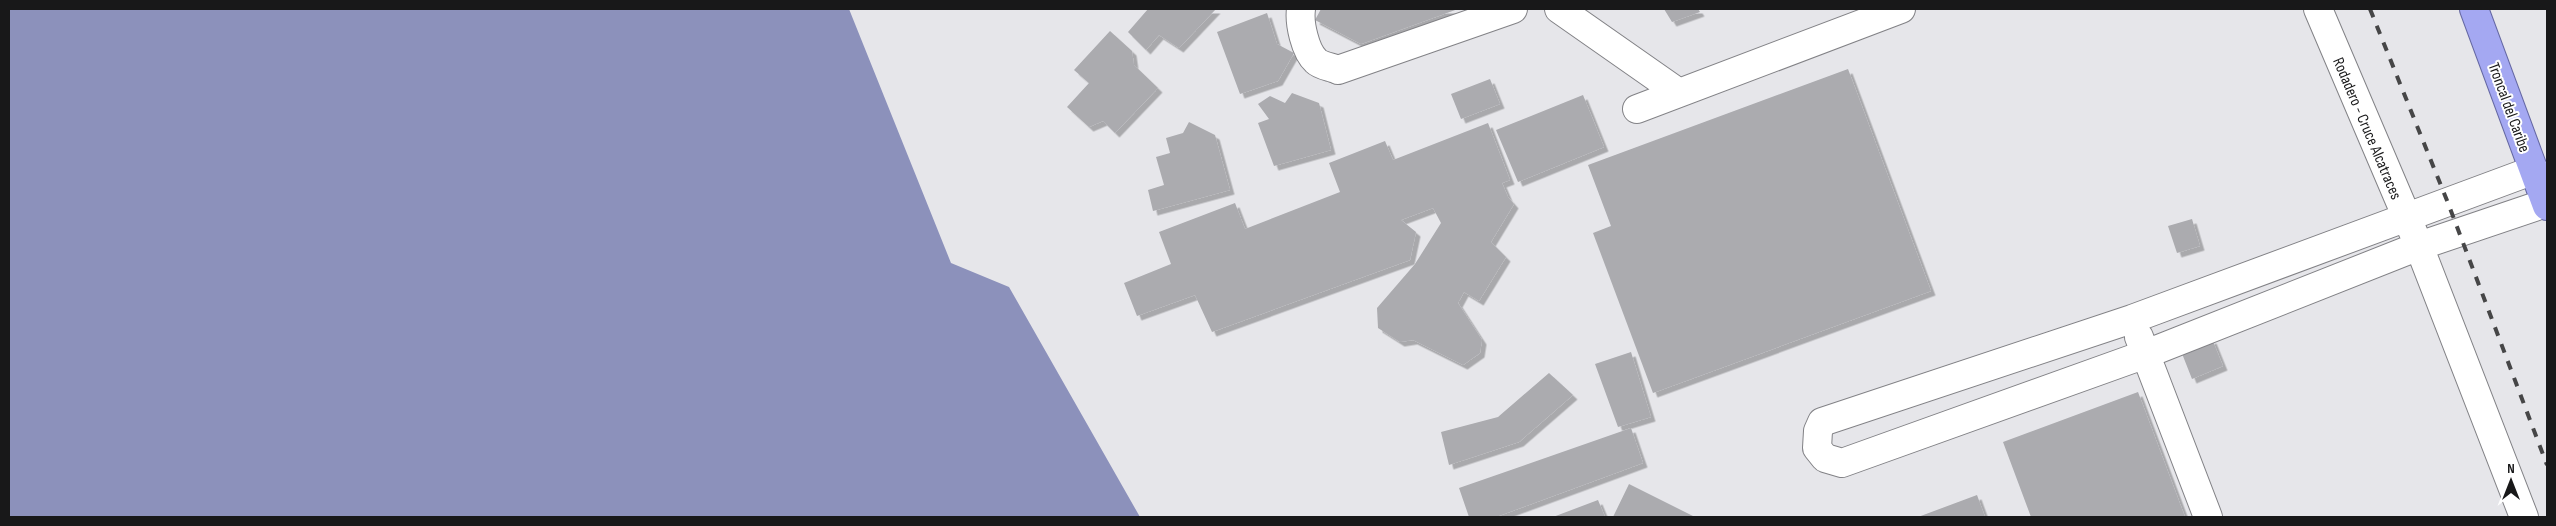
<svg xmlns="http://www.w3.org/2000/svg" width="2556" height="526" font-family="'Sofia Sans Condensed',sans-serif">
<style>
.water{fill:#8c91bb}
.building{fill:#ababaf;filter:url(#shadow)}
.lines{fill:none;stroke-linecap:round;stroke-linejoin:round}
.minor-casing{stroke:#828286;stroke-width:30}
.trunk-casing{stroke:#6568a3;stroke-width:30}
.minor{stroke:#fff;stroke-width:28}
.trunk{stroke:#a4a8f2;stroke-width:28}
.rail{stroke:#464647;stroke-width:4;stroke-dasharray:9 9;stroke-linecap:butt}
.labels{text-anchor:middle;stroke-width:4;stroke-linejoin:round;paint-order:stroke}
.street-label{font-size:16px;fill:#181819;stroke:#fff}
</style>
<defs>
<filter id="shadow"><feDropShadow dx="4.5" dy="4.5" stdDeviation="0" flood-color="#0004"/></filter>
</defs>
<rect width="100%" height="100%" fill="#e6e6ea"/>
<path class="water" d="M9 9H849L951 263 1009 287 1140 517H9Z"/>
<path class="building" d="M1148 9H1216L1179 48 1159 35 1146 50 1128 32Z
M1321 9H1458L1361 44 1315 20Z
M1664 9H1698L1700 12 1672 22Z
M1267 13 1277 44 1294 53 1278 81 1240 94 1217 32Z
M1110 31 1132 51 1134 65 1158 88 1115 133 1103 121 1089 127 1067 107 1089 83 1074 70Z
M1848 69 1931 291 1653 393 1593 233 1611 226 1588 165Z
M1490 79 1500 104 1461 119 1451 94Z
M1292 93 1319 103 1331 150 1274 166 1258 123 1269 119 1258 104 1270 96 1285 103Z
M1583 95 1604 147 1518 182 1496 130Z
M1189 122 1215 135 1230 190 1153 211 1148 190 1164 185 1156 157 1170 153 1166 138 1183 133Z
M1488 123 1510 180 1502 183 1508 197 1514 204 1491 242 1506 257 1479 301 1464 292 1458 303 1482 340 1480 353 1463 365 1413 340 1400 342 1378 328 1377 308 1415 264 1441 223 1433 208 1401 220 1416 232 1410 260 1212 332 1195 295 1137 316 1124 283 1171 264 1159 232 1235 203 1245 229 1340 192 1329 163 1385 141 1393 160Z
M2192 219 2200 246 2177 253 2168 226Z
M2212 339 2223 366 2192 379 2181 351Z
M1631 352 1651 417 1618 427 1595 364Z
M1549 373 1573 395 1519 442 1449 465 1441 432 1498 417Z
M2138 392 2185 517H2031L2003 442Z
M1631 428 1643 463 1496 517H1469L1459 488Z
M1629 484 1693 516 1692 517H1613Z
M1977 495 1985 517H1918Z
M1598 500 1605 517H1553Z"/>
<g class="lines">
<defs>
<path id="minor" d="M1301 9C1299 23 1305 51 1316 61 1321 66 1332 67 1338 70L1513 9
M1559 9 1679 93
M2318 9 2419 246 2524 517
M1637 109 1901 9
M2534 170 2132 319 1822 422 1818 431 1817 448 1825 458 1842 463 2146 354 2419 246 2546 203
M2139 337 2208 517"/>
<path id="trunk" d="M2474 9 2547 206"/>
</defs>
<use href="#minor" class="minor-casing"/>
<use href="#trunk" class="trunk-casing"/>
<use href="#minor" class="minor"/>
<use href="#trunk" class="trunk"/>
<path class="rail" d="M2370 9 2448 203 2547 465"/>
</g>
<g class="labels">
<g class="street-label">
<text transform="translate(2510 107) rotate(70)" y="6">Troncal del Caribe</text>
<text transform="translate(2368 128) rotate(67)" y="6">Rodadero - Cruce Alcatraces</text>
</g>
</g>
<rect width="2556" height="526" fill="none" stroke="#181819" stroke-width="20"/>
<g transform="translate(2511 481)" stroke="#ffffff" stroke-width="4" paint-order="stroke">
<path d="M0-4L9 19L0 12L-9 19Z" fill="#181819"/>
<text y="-8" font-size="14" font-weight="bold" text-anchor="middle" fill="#181819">N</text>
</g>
</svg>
